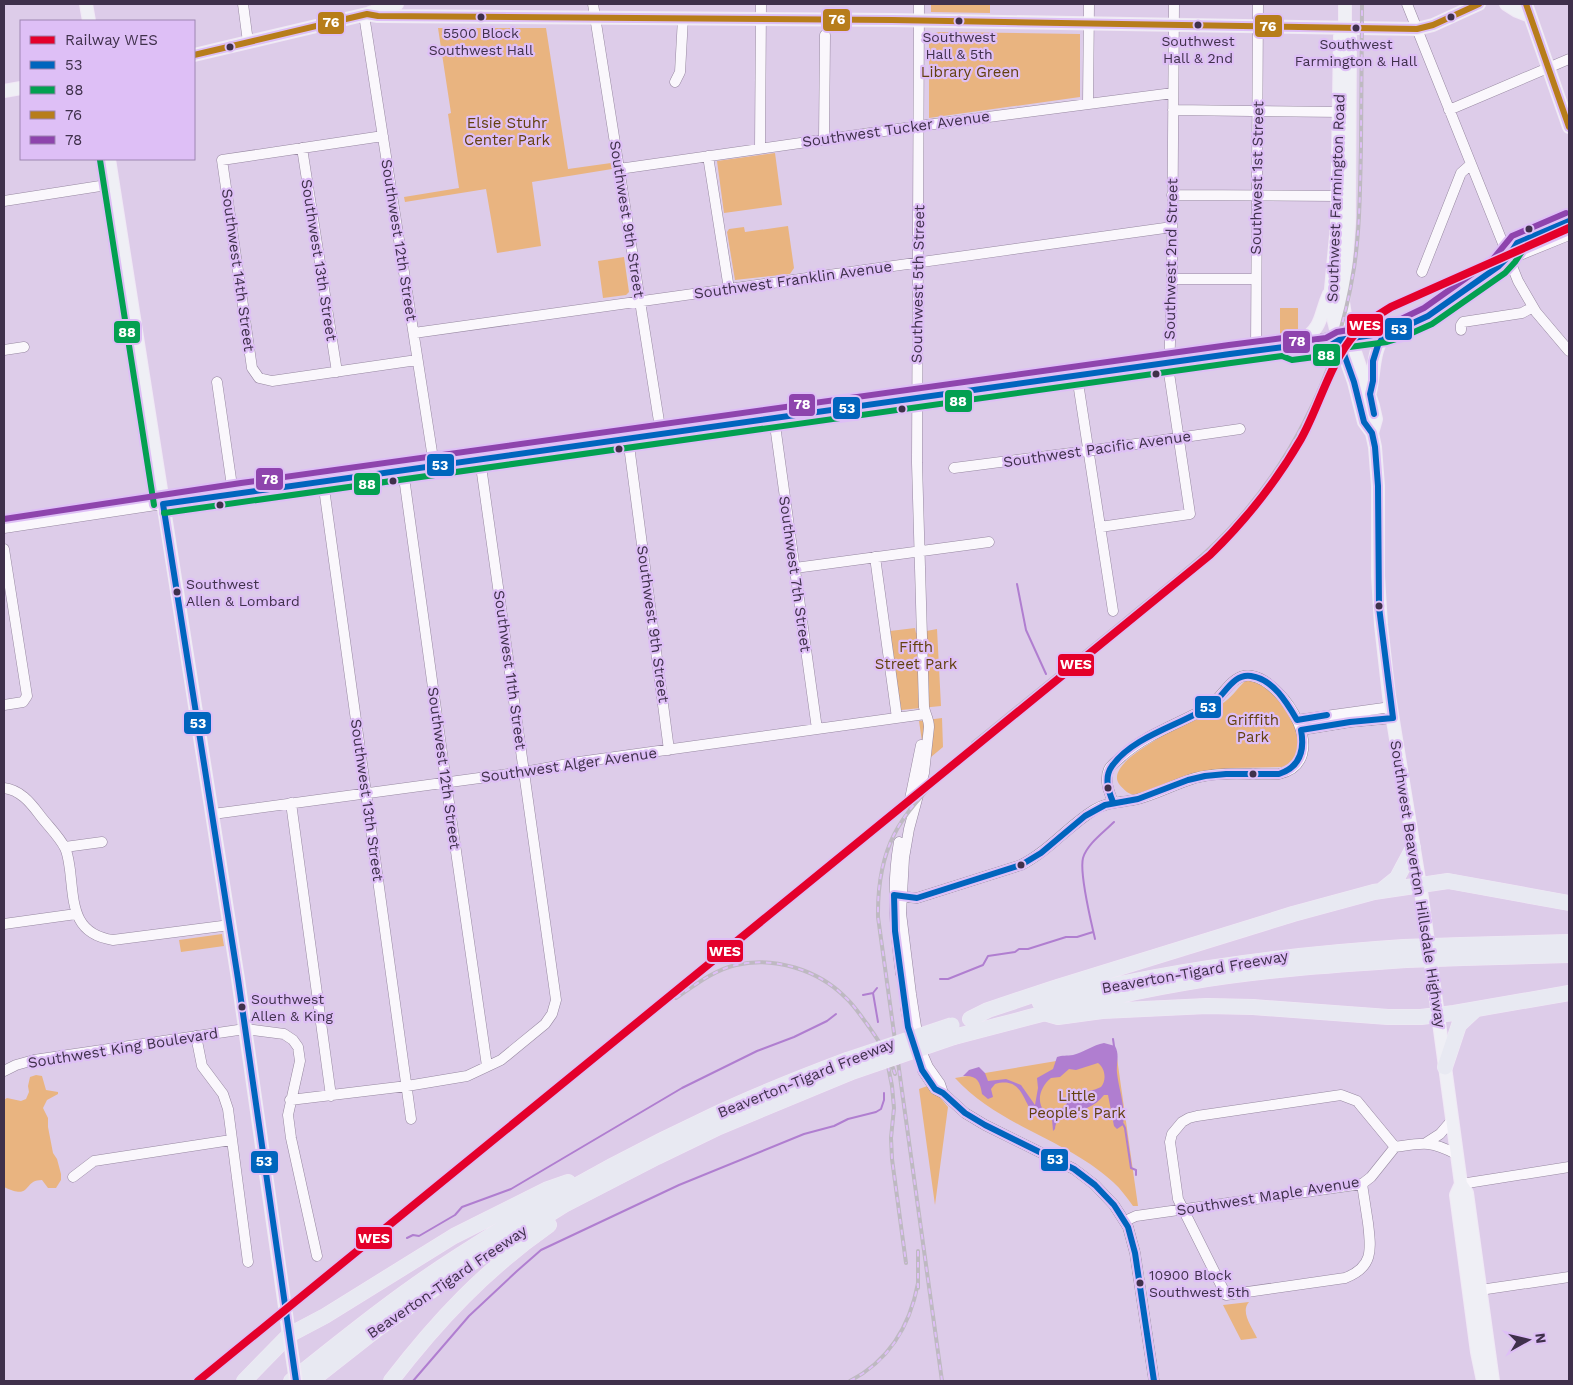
<svg xmlns="http://www.w3.org/2000/svg" width="1573" height="1385" font-family="'Work Sans',sans-serif">
<style>
.green{fill:#e9b480}
.water{fill:#b07ed0;fill-rule:evenodd}
.lines{fill:none;stroke-linecap:round;stroke-linejoin:round}
.stream{stroke:#b07ed0;stroke-width:2}
.minor-casing{stroke:#9788a1;stroke-width:11}
.major-casing{stroke:#f0e8f5;stroke-width:14}
.highway-casing{stroke:#f0e8f5;stroke-width:16}
.minor{stroke:#faf7fc;stroke-width:10}
.major{stroke:#efeff5;stroke-width:12}
.highway{stroke:#e8e9f2;stroke-width:15}
.rail-casing{stroke:#beb9c1;stroke-width:4}
.rail{stroke:#debff6;stroke-width:2;stroke-dasharray:5.5;stroke-linecap:butt}
.major-bridge-casing{stroke:#f0e8f5;stroke-width:14;stroke-linecap:butt}
.highway-bridge-casing{stroke:#f0e8f5;stroke-width:16;stroke-linecap:butt}
.major-bridge{stroke:#efeff5;stroke-width:12}
.highway-bridge{stroke:#e8e9f2;stroke-width:15}
.bus-1-casing{stroke:#debff6;stroke-width:10}
.bus-2-casing{stroke:#debff6;stroke-width:10}
.bus-3-casing{stroke:#debff6;stroke-width:10}
.bus-4-casing{stroke:#debff6;stroke-width:10}
.bus-1{stroke:#0065bd;stroke-width:6}
.bus-2{stroke:#03a051;stroke-width:6}
.bus-3{stroke:#b77d1a;stroke-width:6}
.bus-4{stroke:#8e44ad;stroke-width:6}
.rail-1-casing{stroke:#debff6;stroke-width:11}
.rail-1{stroke:#e4002b;stroke-width:8}
.bus-dot{fill:#3f304b;stroke:#debff6;stroke-width:2}
.labels{text-anchor:middle;stroke-width:4.5;stroke-linejoin:round;paint-order:stroke}
.bus-label{font-size:14px;fill:#3f304b;stroke:#debff6}
.park-label{font-size:15px;fill:#63400f;stroke:#debff6}
.street-label{font-size:15px;fill:#3f304b;stroke:#debff6}
.line-badge{stroke:#debff6;stroke-width:2}
.badge-label{font-size:14px;text-anchor:middle;font-weight:bold;fill:#fff}
</style>
<rect width="100%" height="100%" fill="#ddcce9"/>
<path class="green" d="M931 4H990V13L931 12Z
M438 28H546L568 169 611 163 612 169 532 182 541 246 497 253 486 189 405 202 404 197 459 188 448 114 451 113Z
M939 32 1080 34V97L929 118V41L932 34Z
M775 153 782 205 724 213 717 161Z
M788 226 794 268 790 274 735 280 727 232 729 229 744 227 745 232Z
M624 257 629 292 626 295 603 298 598 261Z
M1280 308H1298V334L1280 337Z
M915 628 916 633 937 629 941 706 901 710 890 631Z
M1256 679 1287 706 1302 745 1291 763 1282 767 1231 768 1202 771 1135 795C1128 794 1124 790 1119 784 1101 758 1206 716 1222 704 1231 698 1237 689 1244 682L1248 680Z
M942 718 943 747 925 762 919 721Z
M222 934 224 946 181 952 179 940Z
M1116 1051 1138 1206H1133C1127 1198 1121 1189 1113 1182 1066 1139 1000 1127 955 1078Z
M36 1075 42 1076 46 1090 58 1092V1094L47 1100 43 1108 48 1118V1127L53 1153 57 1159 61 1174V1180L56 1188H48L42 1180C22 1180 33 1201 4 1187V1100L7 1098 21 1101 26 1099 29 1092 28 1086 30 1077Z
M930 1085 948 1107 935 1205 919 1089Z
M1249 1302C1240 1312 1252 1327 1257 1338L1241 1340 1223 1305Z"/>
<path class="water" d="M1104 1043 1115 1046C1120 1055 1116 1063 1117 1073 1119 1091 1126 1107 1123 1125L1117 1129 1114 1126 1108 1095H1104C1099 1101 1094 1105 1087 1108 1075 1113 1056 1113 1055 1129L1053 1131 1052 1119C1048 1119 1043 1119 1040 1118 1022 1111 1027 1075 995 1084L991 1089 993 1097 988 1099 982 1094C980 1081 977 1075 963 1076L969 1070 979 1067 985 1073 988 1081 1006 1079 1021 1085 1035 1105 1038 1088 1037 1078 1053 1069 1057 1057C1062 1055 1067 1056 1073 1055 1084 1052 1093 1045 1104 1043ZM1098 1063C1105 1068 1107 1080 1101 1087 1093 1091 1085 1091 1077 1095 1064 1102 1064 1115 1045 1112 1035 1101 1041 1086 1051 1078L1060 1077 1069 1069 1076 1070Z"/>
<g class="lines">
<path class="stream" d="M1017 584 1026 630 1046 674
M1095 939C1091 921 1079 874 1083 858 1087 844 1104 832 1114 822
M940 979H948L983 965 988 956 1015 952 1019 949H1028L1066 937H1077L1093 932
M873 993 878 1022
M863 995 873 993 877 988
M1113 1039 1114 1046
M1123 1124 1125 1128 1131 1168 1136 1170V1175
M407 1238 413 1235 419 1236 455 1215 462 1207 511 1189 682 1088 757 1051 794 1037 827 1021 836 1014
M413 1381 469 1316 517 1271 541 1250 679 1185 804 1134 834 1126 848 1119 876 1112 881 1109 884 1100V1093"/>
<defs>
<path id="minor" d="M243 4 248 42
M593 4 661 434
M919 4 917 463 924 707C925 714 929 719 929 727L924 773 909 829 904 858 901 913 911 994 919 1046 928 1067 940 1084 943 1093
M1407 4 1518 281 1536 312 1569 351
M364 15 434 465
M675 82 680 72 683 18
M1088 104 1089 4
M1173 110 1344 112
M1449 110 1569 59
M383 136 222 160 252 368 259 378 272 381 417 360
M824 139 825 35
M302 148 337 372
M760 148 761 4
M708 156 729 289
M619 169 919 126 1173 93
M1172 195 1338 196
M4 201 113 184
M1508 257 1520 255 1569 235
M1422 272 1461 173 1470 165
M1172 279H1256
M1461 330V325L1463 322 1522 313 1533 307
M414 333 1172 227
M1284 347 1292 351 1329 346 1339 340 1386 333 1400 329 1428 316 1499 266 1508 257 1517 243 1569 221
M4 350 24 347
M1256 351 1258 4
M1077 376 1113 611
M217 382 233 493
M774 418 817 729
M628 438 669 750
M954 468 1087 451 1240 429
M403 470 446 782 487 1066
M323 481 411 1119
M1100 527 1190 514 1169 373 1172 279 1174 4
M4 528 242 492 1256 351 1284 347 1291 343 1328 338 1339 340
M4 549 27 696 23 702 4 705
M875 557 897 718
M795 568 989 542
M1297 720 1391 707
M1301 730 1350 722 1393 718
M4 788C20 790 30 802 39 814 47 825 59 836 65 848 68 854 69 863 70 870 74 903 72 934 113 940L230 925
M910 799 921 745
M291 803 331 1096
M213 814 524 772 579 762 925 714
M899 842C891 887 895 930 901 974
M65 847 102 842
M895 896 917 898 1021 865C1049 851 1068 826 1094 810 1108 801 1122 803 1138 799 1157 794 1175 784 1195 778 1222 771 1251 775 1279 774 1333 761 1285 682 1252 676 1232 672 1223 698 1208 707 1179 724 1148 733 1122 756 1118 760 1112 764 1109 769 1104 780 1109 792 1113 802
M4 924 76 914
M906 1009 912 1041
M196 1036 202 1066 223 1094 228 1109 248 1262
M4 1071 16 1065 34 1060 245 1029 284 1034 293 1040 298 1047 300 1061 288 1115 291 1138 317 1256
M923 1071 935 1089 943 1093 965 1113 985 1125 1074 1169 1095 1185 1114 1205 1128 1227 1135 1253 1154 1381
M290 1100 407 1086 467 1076 501 1060 545 1024 552 1014 556 1000 480 459
M1426 1143 1440 1134 1452 1120
M73 1177 94 1161 231 1140
M1362 1184C1364 1197 1366 1210 1368 1223 1371 1249 1374 1267 1345 1278L1226 1295 1178 1199 1170 1142 1172 1134 1182 1122 1189 1118 1197 1116 1341 1095 1357 1101 1395 1147
M1461 1184 1569 1167
M1125 1221 1136 1216 1362 1184 1371 1177 1395 1147C1422 1143 1430 1140 1456 1154
M1480 1290 1569 1277"/>
<path id="major" d="M86 4 89 21
M1345 4V27L1350 36 1349 223 1343 302 1347 328 1373 406 1376 419 1372 433
M1506 4 1517 11 1530 16
M1526 4 1569 127
M370 13 397 4
M1345 27 1340 36 1337 225 1331 289 1333 317 1338 337 1354 382 1364 422 1372 433 1375 447 1378 486V576L1381 625 1389 696 1422 898 1461 1184 1467 1193 1493 1381
M194 55 367 14 378 16 892 20 1417 29 1433 25 1479 4
M4 91 21 88
M109 159 238 979 289 1335
M1302 341C1324 325 1319 316 1329 294
M1370 392C1375 370 1372 351 1386 333
M1461 1184 1456 1195 1477 1352 1483 1381"/>
<path id="highway" d="M1382 890 1397 878 1413 848
M1462 945 1569 942
M1463 958 1569 955
M1040 1003C1159 971 1281 955 1404 947
M1044 1013 1058 1017 1102 1011 1207 1006 1253 1007 1388 1017H1421L1454 1013 1569 993
M970 1019 988 1010 1054 988 1293 914 1374 892 1448 881 1569 903
M954 1037C1030 1017 1106 996 1183 983 1257 970 1331 965 1406 960
M1445 1067 1459 1025 1475 1010
M244 1381 289 1335 325 1316 454 1236 548 1189 568 1182
M291 1381C345 1338 399 1294 457 1257 539 1204 626 1156 714 1115 758 1094 802 1077 847 1060
M311 1381 376 1330 462 1269 564 1205 657 1157 719 1127 849 1073
M391 1381C438 1320 485 1270 549 1225"/>
</defs>
<use href="#minor" class="minor-casing"/>
<use href="#major" class="major-casing"/>
<use href="#highway" class="highway-casing"/>
<use href="#minor" class="minor"/>
<use href="#major" class="major"/>
<use href="#highway" class="highway"/>
<defs>
<path id="rail" d="M973 743C1023 702 1073 662 1123 621 1150 598 1179 577 1206 552 1287 477 1337 376 1354 268 1360 228 1360 187 1361 147 1361 99 1362 52 1362 4
M676 998C695 985 714 970 736 965 774 956 818 970 845 997 854 1005 860 1015 867 1024 878 1040 889 1055 895 1074
M888 1066 892 1086 894 1108 891 1138 892 1159 906 1263
M918 1251V1288
M850 1381C890 1360 910 1326 918 1283
M942 1381 878 917C877 848 899 814 949 769"/>
</defs>
<use href="#rail" class="rail-casing"/>
<use href="#rail" class="rail"/>
<defs>
<path id="major-bridge" d="M289 1335 296 1381"/>
<path id="highway-bridge" d="M1404 947 1462 945
M1406 960 1463 958
M847 1060 952 1025
M849 1073 954 1037"/>
</defs>
<use href="#major-bridge" class="major-bridge-casing"/>
<use href="#highway-bridge" class="highway-bridge-casing"/>
<use href="#major-bridge" class="major-bridge"/>
<use href="#highway-bridge" class="highway-bridge"/>
<defs>
<path id="bus-1" d="M1374 414 1370 394 1373 381V361L1378 345 1386 333
M163 504 1230 354 1284 347 1292 351 1329 346 1339 340 1386 333 1400 329 1428 316 1499 266 1508 257 1517 243 1569 221
M163 504 238 979 296 1381
M1113 802C1108 790 1104 777 1112 766 1133 736 1181 725 1210 706 1224 697 1232 673 1251 676 1273 679 1287 703 1297 720L1327 715
M1154 1381 1135 1253 1128 1227 1114 1205 1095 1185 1074 1169 985 1125 965 1113 943 1093 935 1089 922 1070 908 1027 895 931 894 895 917 898 1021 865 1041 853 1085 816 1105 805 1138 799 1188 780 1205 776 1226 774H1279C1300 767 1305 751 1301 730L1350 722 1393 718 1379 607 1378 486 1375 447 1372 433 1364 422 1354 382 1339 340"/>
<path id="bus-2" d="M100 160 154 505
M164 513 1231 363 1282 356 1292 360 1330 355 1342 348 1387 342 1403 337 1432 324 1505 273 1515 262 1523 250 1569 230"/>
<path id="bus-3" d="M1526 4 1569 127
M194 55 367 14 378 16 892 20 1417 29 1433 25 1479 4"/>
<path id="bus-4" d="M4 519 241 483 1229 345 1283 338 1294 342 1326 338 1337 332 1384 324 1397 321 1424 308 1493 259 1512 236 1566 213"/>
</defs>
<use href="#bus-1" class="bus-1-casing"/>
<use href="#bus-2" class="bus-2-casing"/>
<use href="#bus-3" class="bus-3-casing"/>
<use href="#bus-4" class="bus-4-casing"/>
<use href="#bus-1" class="bus-1"/>
<use href="#bus-2" class="bus-2"/>
<use href="#bus-3" class="bus-3"/>
<use href="#bus-4" class="bus-4"/>
<defs>
<path id="rail-1" d="M198 1381 1210 555C1246 520 1276 482 1301 439 1320 405 1329 364 1355 334 1365 323 1378 315 1391 307L1569 228"/>
</defs>
<use href="#rail-1" class="rail-1-casing"/>
<use href="#rail-1" class="rail-1"/>
</g>
<g class="bus-dot">
<circle cx="481" cy="17" r="4.5"/>
<circle cx="1451" cy="17" r="4.5"/>
<circle cx="959" cy="21" r="4.5"/>
<circle cx="1198" cy="25" r="4.5"/>
<circle cx="1356" cy="28" r="4.5"/>
<circle cx="230" cy="47" r="4.5"/>
<circle cx="1529" cy="229" r="4.5"/>
<circle cx="1156" cy="374" r="4.5"/>
<circle cx="902" cy="409" r="4.5"/>
<circle cx="619" cy="449" r="4.5"/>
<circle cx="393" cy="481" r="4.5"/>
<circle cx="220" cy="505" r="4.5"/>
<circle cx="177" cy="592" r="4.5"/>
<circle cx="1379" cy="606" r="4.5"/>
<circle cx="1253" cy="774" r="4.5"/>
<circle cx="1108" cy="788" r="4.5"/>
<circle cx="1021" cy="865" r="4.5"/>
<circle cx="242" cy="1007" r="4.5"/>
<circle cx="1140" cy="1283" r="4.5"/>
</g>
<g class="labels">
<g class="bus-label">
<text x="481" y="38">5500 Block<tspan x="481" dy="17">Southwest Hall</tspan></text>
<text x="959" y="42">Southwest<tspan x="959" dy="17">Hall &amp; 5th</tspan></text>
<text x="1198" y="46">Southwest<tspan x="1198" dy="17">Hall &amp; 2nd</tspan></text>
<text x="1356" y="49">Southwest<tspan x="1356" dy="17">Farmington &amp; Hall</tspan></text>
<text x="186" y="589" text-anchor="start">Southwest<tspan x="186" dy="17">Allen &amp; Lombard</tspan></text>
<text x="251" y="1004" text-anchor="start">Southwest<tspan x="251" dy="17">Allen &amp; King</tspan></text>
<text x="1149" y="1280" text-anchor="start">10900 Block<tspan x="1149" dy="17">Southwest 5th</tspan></text>
</g>
<g class="park-label">
<text x="970" y="77">Library Green</text>
<text x="507" y="128">Elsie Stuhr<tspan x="507" dy="17">Center Park</tspan></text>
<text x="916" y="652">Fifth<tspan x="916" dy="17">Street Park</tspan></text>
<text x="1253" y="725">Griffith<tspan x="1253" dy="17">Park</tspan></text>
<text x="1077" y="1101">Little<tspan x="1077" dy="17">People's Park</tspan></text>
</g>
<g class="street-label">
<text transform="translate(896 129) rotate(-8)" y="5">Southwest Tucker Avenue</text>
<text transform="translate(1257 178) rotate(-89)" y="5">Southwest 1st Street</text>
<text transform="translate(1336 198) rotate(-88)" y="5">Southwest Farmington Road</text>
<text transform="translate(627 219) rotate(81)" y="5">Southwest 9th Street</text>
<text transform="translate(399 240) rotate(81)" y="5">Southwest 12th Street</text>
<text transform="translate(1171 259) rotate(-89)" y="5">Southwest 2nd Street</text>
<text transform="translate(319 260) rotate(81)" y="5">Southwest 13th Street</text>
<text transform="translate(238 270) rotate(82)" y="5">Southwest 14th Street</text>
<text transform="translate(793 280) rotate(-8)" y="5">Southwest Franklin Avenue</text>
<text transform="translate(918 284) rotate(-89)" y="5">Southwest 5th Street</text>
<text transform="translate(1097 449) rotate(-8)" y="5">Southwest Pacific Avenue</text>
<text transform="translate(795 574) rotate(82)" y="5">Southwest 7th Street</text>
<text transform="translate(653 624) rotate(82)" y="5">Southwest 9th Street</text>
<text transform="translate(510 670) rotate(82)" y="5">Southwest 11th Street</text>
<text transform="translate(569 765) rotate(-8)" y="5">Southwest Alger Avenue</text>
<text transform="translate(444 768) rotate(82)" y="5">Southwest 12th Street</text>
<text transform="translate(367 800) rotate(82)" y="5">Southwest 13th Street</text>
<text transform="translate(1418 884) rotate(81)" y="5">Southwest Beaverton Hillsdale Highway</text>
<text transform="translate(1195 972) rotate(-10)" y="5">Beaverton-Tigard Freeway</text>
<text transform="translate(123 1048) rotate(-9)" y="5">Southwest King Boulevard</text>
<text transform="translate(806 1078) rotate(-22)" y="5">Beaverton-Tigard Freeway</text>
<text transform="translate(1268 1196) rotate(-9)" y="5">Southwest Maple Avenue</text>
<text transform="translate(447 1282) rotate(-34)" y="5">Beaverton-Tigard Freeway</text>
</g>
</g>
<g class="line-badge">
<rect x="822" y="8" width="29" height="24" rx="5" fill="#b77d1a"/>
<rect x="317" y="11" width="28" height="24" rx="5" fill="#b77d1a"/>
<rect x="1254" y="14" width="29" height="24" rx="5" fill="#b77d1a"/>
<rect x="1346" y="313" width="38" height="24" rx="5" fill="#e4002b"/>
<rect x="1384" y="317" width="29" height="24" rx="5" fill="#0065bd"/>
<rect x="113" y="320" width="28" height="24" rx="5" fill="#03a051"/>
<rect x="1282" y="330" width="29" height="24" rx="5" fill="#8e44ad"/>
<rect x="1312" y="343" width="29" height="24" rx="5" fill="#03a051"/>
<rect x="944" y="389" width="29" height="24" rx="5" fill="#03a051"/>
<rect x="788" y="393" width="28" height="24" rx="5" fill="#8e44ad"/>
<rect x="832" y="396" width="29" height="24" rx="5" fill="#0065bd"/>
<rect x="426" y="453" width="29" height="24" rx="5" fill="#0065bd"/>
<rect x="255" y="467" width="29" height="24" rx="5" fill="#8e44ad"/>
<rect x="353" y="472" width="28" height="24" rx="5" fill="#03a051"/>
<rect x="1057" y="653" width="38" height="24" rx="5" fill="#e4002b"/>
<rect x="1194" y="695" width="28" height="24" rx="5" fill="#0065bd"/>
<rect x="183" y="711" width="29" height="24" rx="5" fill="#0065bd"/>
<rect x="706" y="939" width="38" height="24" rx="5" fill="#e4002b"/>
<rect x="1040" y="1148" width="29" height="24" rx="5" fill="#0065bd"/>
<rect x="250" y="1150" width="29" height="24" rx="5" fill="#0065bd"/>
<rect x="355" y="1226" width="38" height="24" rx="5" fill="#e4002b"/>
</g>
<g class="badge-label">
<text x="837" y="24">76</text>
<text x="331" y="27">76</text>
<text x="1268" y="31">76</text>
<text x="1365" y="330">WES</text>
<text x="1399" y="334">53</text>
<text x="127" y="337">88</text>
<text x="1297" y="346">78</text>
<text x="1326" y="360">88</text>
<text x="958" y="406">88</text>
<text x="802" y="409">78</text>
<text x="847" y="413">53</text>
<text x="440" y="470">53</text>
<text x="270" y="484">78</text>
<text x="367" y="489">88</text>
<text x="1076" y="669">WES</text>
<text x="1208" y="712">53</text>
<text x="198" y="728">53</text>
<text x="725" y="956">WES</text>
<text x="1055" y="1164">53</text>
<text x="264" y="1166">53</text>
<text x="374" y="1243">WES</text>
</g>
<rect width="1573" height="1385" fill="none" stroke="#3f304b" stroke-width="10"/>
<rect x="20" y="20" width="175" height="140" fill="#debff6" stroke="#9e86b2"/>
<rect x="30" y="36" width="25" height="8" fill="#e4002b" stroke="#9e86b2"/>
<text x="65" y="45" font-size="15" fill="#3f304b">Railway WES</text>
<rect x="30" y="61" width="25" height="8" fill="#0065bd" stroke="#9e86b2"/>
<text x="65" y="70" font-size="15" fill="#3f304b">53</text>
<rect x="30" y="86" width="25" height="8" fill="#03a051" stroke="#9e86b2"/>
<text x="65" y="95" font-size="15" fill="#3f304b">88</text>
<rect x="30" y="111" width="25" height="8" fill="#b77d1a" stroke="#9e86b2"/>
<text x="65" y="120" font-size="15" fill="#3f304b">76</text>
<rect x="30" y="136" width="25" height="8" fill="#8e44ad" stroke="#9e86b2"/>
<text x="65" y="145" font-size="15" fill="#3f304b">78</text>
<g transform="translate(1528 1340) rotate(82)" stroke="#debff6" stroke-width="4" paint-order="stroke">
<path d="M0-4L9 19L0 12L-9 19Z" fill="#3f304b"/>
<text y="-8" font-size="14" font-weight="bold" text-anchor="middle" fill="#3f304b">N</text>
</g>
</svg>
